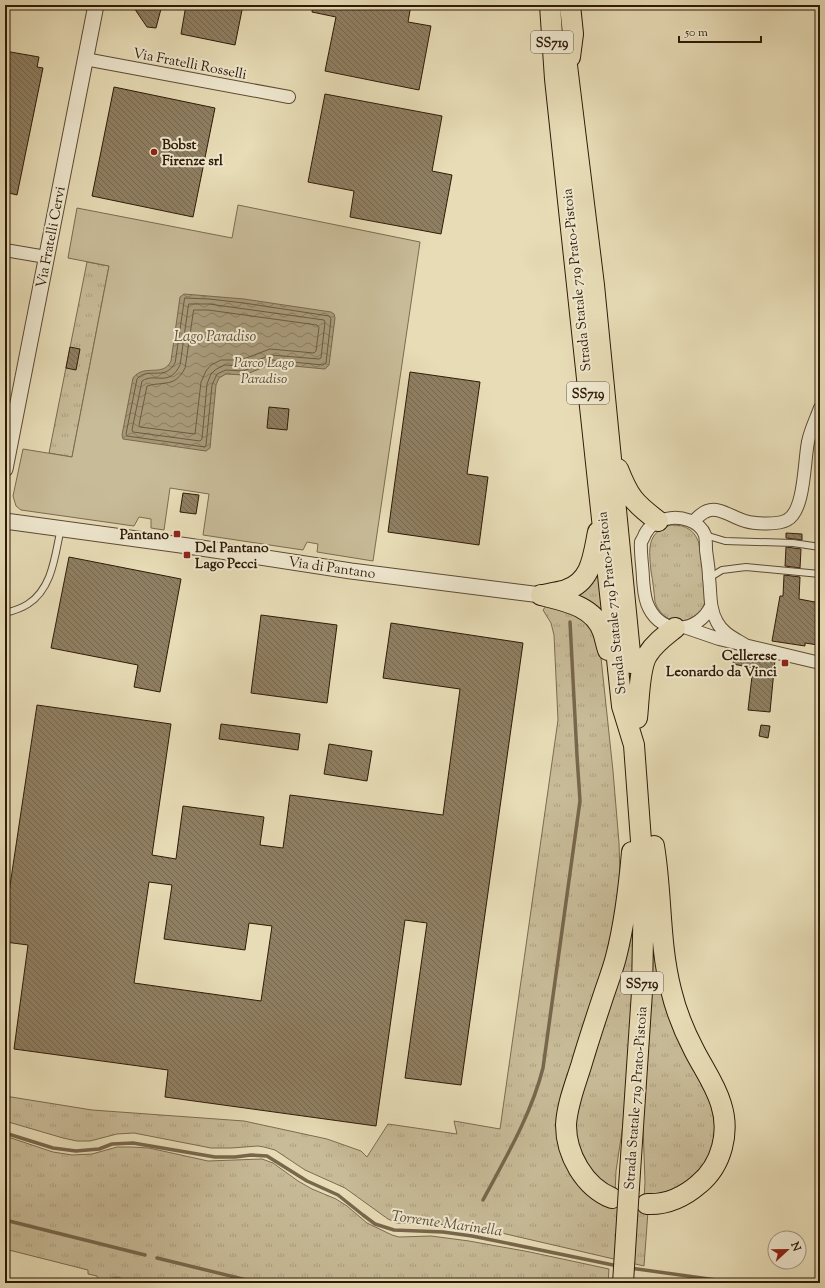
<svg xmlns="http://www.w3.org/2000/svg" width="825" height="1288" font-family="'Sorts Mill Goudy',serif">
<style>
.grass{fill:url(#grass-tufts);stroke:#7c6b50}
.park{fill:#c8bb98;stroke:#7c6b50}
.water{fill:url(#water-waves);stroke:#78674c}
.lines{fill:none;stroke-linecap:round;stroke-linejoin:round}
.shore{stroke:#6c5a40;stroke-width:1}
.stream{stroke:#78674c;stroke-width:3.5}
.building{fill:url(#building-back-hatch);stroke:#2f1b07;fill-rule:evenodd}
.service-casing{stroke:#5d4b33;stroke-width:8}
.minor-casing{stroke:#5d4b33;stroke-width:14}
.tertiary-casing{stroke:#5d4b33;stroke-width:17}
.trunk-casing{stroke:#2f1b07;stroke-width:22}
.service{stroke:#efe8d0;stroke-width:6}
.minor{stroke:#efe8d0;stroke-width:12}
.tertiary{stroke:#efe8d0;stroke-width:15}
.trunk{stroke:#e7dcb6;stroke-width:20}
.trunk-bridge-casing{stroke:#2f1b07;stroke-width:22;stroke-linecap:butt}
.trunk-bridge{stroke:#e7dcb6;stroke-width:20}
.poi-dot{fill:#8f2418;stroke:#efe8d0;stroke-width:1.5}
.labels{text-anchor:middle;stroke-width:4;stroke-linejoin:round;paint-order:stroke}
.shield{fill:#efe8d0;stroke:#695843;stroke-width:1}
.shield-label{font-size:13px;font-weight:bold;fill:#2f1b07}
.street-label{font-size:14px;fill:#2f1b07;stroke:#efe8d0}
.poi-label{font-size:14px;font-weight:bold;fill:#2f1b07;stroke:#efe8d0;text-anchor:start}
.park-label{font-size:14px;font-style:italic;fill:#5d4b32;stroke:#efe8d0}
.water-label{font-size:15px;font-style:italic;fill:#5f4e35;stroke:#efe8d0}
</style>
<defs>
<pattern id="grass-tufts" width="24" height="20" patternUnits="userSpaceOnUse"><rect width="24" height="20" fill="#c8bb98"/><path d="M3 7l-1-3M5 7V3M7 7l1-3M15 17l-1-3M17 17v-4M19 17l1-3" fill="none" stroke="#aca082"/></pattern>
<pattern id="water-waves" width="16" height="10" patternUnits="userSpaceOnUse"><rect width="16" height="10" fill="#a89a7a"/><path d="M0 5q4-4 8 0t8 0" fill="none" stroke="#897d62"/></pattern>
<pattern id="building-back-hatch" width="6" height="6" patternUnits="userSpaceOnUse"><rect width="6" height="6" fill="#8f7f62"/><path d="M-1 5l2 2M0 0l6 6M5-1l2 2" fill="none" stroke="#75674f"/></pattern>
</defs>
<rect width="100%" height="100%" fill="#e7dcb6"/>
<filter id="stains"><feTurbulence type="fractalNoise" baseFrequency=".005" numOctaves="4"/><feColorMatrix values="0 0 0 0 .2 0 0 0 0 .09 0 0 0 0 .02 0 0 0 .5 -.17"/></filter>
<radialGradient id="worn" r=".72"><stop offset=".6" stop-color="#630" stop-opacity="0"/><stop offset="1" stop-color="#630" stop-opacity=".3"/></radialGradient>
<path class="grass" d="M87 262 109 266 72 457 49 453Z
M671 525C702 524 701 551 703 574 704 584 707 596 704 605 701 612 697 615 691 618 676 627 660 617 655 602 654 592 653 581 651 571 649 550 646 532 671 525Z
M598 568 604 616 568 595Z
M546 606 573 608 599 639 613 771 619 843 621 906 561 1119 603 1201 629 1210 648 1211 644 1266 480 1228 458 1225 397 1223 388 1219 345 1188 305 1170 275 1150 264 1147 258 1146 231 1148H211L134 1133 117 1134 90 1141H77L63 1138 5 1121V1096L92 1110 244 1121 327 1139 361 1151 367 1157 388 1124 457 1134 454 1121 500 1129 558 720 554 635 551 623 543 610Z
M652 887 657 920 710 1090 718 1140 693 1183 644 1199 645 1182 643 1125Z
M633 896 636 940 626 1105 616 1171 615 1193 588 1173 573 1130Z
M5 1136 53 1152 72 1155 92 1154 117 1147H131L149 1148 208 1161 262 1159 273 1163 298 1181 312 1189 336 1199 347 1206 367 1223 392 1235 399 1237 431 1236 469 1241 530 1252 609 1269 608 1283H129L119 1277 98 1280 97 1276 88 1274V1270L5 1249Z"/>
<path class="park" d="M238 205 420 242 373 561 317 552 318 544 307 542 303 550 203 535 209 494 170 488 164 530 151 528V519L139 517 134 526 21 510 16 506 13 496 23 449 72 457 109 266 68 258 77 208 232 238Z"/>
<path class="water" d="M184 294 244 299 331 312 334 314 335 318 329 365 325 369 272 364 244 375 226 374 219 378 216 385 210 448 206 451 123 439 122 435 133 378C144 363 163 378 171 361L180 297Z"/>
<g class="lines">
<path class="shore" d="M185 298 209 299 244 303 329 316 331 319 326 363 323 365 272 360 243 371 226 370 217 374 212 385 206 445 205 447 127 436 126 434 137 379C148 366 165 382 175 363Z
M189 304H209L324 320 325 322 321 358 319 359 271 355 242 366 224 365 215 370 211 374 207 384 202 439 200 441 133 432 132 430 142 381C155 372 169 388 180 365Z
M194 310H208L317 325 319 327 316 351 314 353 270 349 241 360H221L211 365 206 371 201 382 195 434 140 427 139 425 147 386C164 381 175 388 185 368Z"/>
<path class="stream" d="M5 1133 53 1148 76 1151 99 1149 112 1144 133 1143 215 1157H235L251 1155 267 1156 307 1181 338 1195 363 1215 375 1224 394 1230 443 1232 472 1236 618 1266
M483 1200C506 1157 531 1115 543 1068L580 801 577 756 570 622
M5 1220 145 1255
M157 1258 259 1283
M630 1268 738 1283"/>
</g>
<path class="building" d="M132 5H162L156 28 147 27Z
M186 5H243L235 45 181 34Z
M313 5H411L408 22 431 26 419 90 325 71 336 17 312 12Z
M5 51 39 57 37 67 43 68 17 195 5 192Z
M114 87 215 108 193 217 92 196Z
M325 94 442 116 432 171 452 175 441 234 350 217 354 191 308 182Z
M70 347 80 349 76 370 66 368Z
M410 372 480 382 467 474 488 477 479 545 388 532Z
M269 407 289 409 287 430 267 428Z
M183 493 199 495 196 514 180 512Z
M786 533 802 534V540L786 538Z
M786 547 801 549 800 568 785 566Z
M69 557 181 579 160 692 134 687 138 665 51 648Z
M784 575 800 577 799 599 820 603V633L818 645 805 643V646L772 641 780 596H783Z
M261 615 337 625 327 703 251 693Z
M391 623 523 643 461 1085 405 1078 427 923 405 920 376 1126 165 1097 168 1070 14 1049 28 945 5 942V919L37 705 171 724 152 855 176 859 183 806 264 817 260 845 283 848 290 795 443 815 460 689 383 678ZM149 882 172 885 164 939 245 950 249 923 272 926 261 1001 134 983Z
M735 654 748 657 775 660 770 712 748 710 753 668 733 664Z
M221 724 300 734 298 750 219 739Z
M761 725 770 726 768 738 759 736Z
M329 744 372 751 367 781 324 774Z"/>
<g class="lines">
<defs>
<path id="service" d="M705 535 725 541 793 543 820 547
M709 578 722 570 746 567 820 574
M5 613C13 611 22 608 28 604 53 588 55 554 61 528"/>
<path id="minor" d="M85 59 289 97
M5 250 46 257
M693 522C697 518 701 513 707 511 719 506 733 518 745 521 755 524 778 525 787 520 805 511 804 461 808 442 810 431 816 419 820 408
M711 606C698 633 663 636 649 608 644 599 644 589 643 579 643 570 640 551 641 542 642 540 644 537 645 534 649 526 657 521 666 519 680 515 700 521 705 535 706 540 706 546 706 550 707 559 709 568 709 578 711 593 709 608 717 622 723 634 736 639 747 646
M684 627 719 639 820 663"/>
<path id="tertiary" d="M5 469 96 5
M5 521 188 546 351 571 541 595"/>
<path id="trunk" d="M550 5 555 79 622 706 634 745 644 882 642 992 629 1187
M564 41 594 285 631 663
M570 57 573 34 570 5
M618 469C629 497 634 503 658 521
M541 595C565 601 594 606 603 632 605 638 606 644 608 650
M544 595C551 593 559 592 566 590 592 581 593 556 598 532
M637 718C639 702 639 666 648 654 655 643 665 636 675 628
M612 1198C584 1187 566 1154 566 1125 567 1105 575 1085 581 1066 588 1042 596 1018 604 994 608 982 613 969 616 957 625 922 629 887 632 852
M647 1204C666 1205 684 1197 699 1184 722 1165 730 1132 721 1104 715 1084 703 1068 694 1050 684 1031 676 1011 671 990 659 943 662 894 654 846"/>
</defs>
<use href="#service" class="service-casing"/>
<use href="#minor" class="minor-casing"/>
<use href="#tertiary" class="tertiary-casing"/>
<use href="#trunk" class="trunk-casing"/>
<use href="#service" class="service"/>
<use href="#minor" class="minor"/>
<use href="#tertiary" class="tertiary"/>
<use href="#trunk" class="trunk"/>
<defs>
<path id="trunk-bridge" d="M623 1283 629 1187"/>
</defs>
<use href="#trunk-bridge" class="trunk-bridge-casing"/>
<use href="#trunk-bridge" class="trunk-bridge"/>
</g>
<g class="poi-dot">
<circle cx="154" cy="152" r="4"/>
<rect x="173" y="530" width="8" height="8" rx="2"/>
<rect x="183" y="551" width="8" height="8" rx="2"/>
<rect x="781" y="659" width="8" height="8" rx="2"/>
</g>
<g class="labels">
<g class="shield">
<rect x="531" y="31" width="42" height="22" rx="3"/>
<rect x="567" y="382" width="42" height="22" rx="3"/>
<rect x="621" y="972" width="42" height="22" rx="3"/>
</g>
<g class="shield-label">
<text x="552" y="47">SS719</text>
<text x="588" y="398">SS719</text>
<text x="642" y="988">SS719</text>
</g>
<g class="street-label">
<text transform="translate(190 63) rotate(11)" y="5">Via Fratelli Rosselli</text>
<text transform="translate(50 237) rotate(-79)" y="5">Via Fratelli Cervi</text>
<text transform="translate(576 280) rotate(-96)" y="5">Strada Statale 719 Prato-Pistoia</text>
<text transform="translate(332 567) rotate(8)" y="5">Via di Pantano</text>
<text transform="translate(611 603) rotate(-96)" y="5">Strada Statale 719 Prato-Pistoia</text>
<text transform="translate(635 1098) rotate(-86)" y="5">Strada Statale 719 Prato-Pistoia</text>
</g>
<g class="poi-label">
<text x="162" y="149">Bobst<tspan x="162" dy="16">Firenze srl</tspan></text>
<text x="169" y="539" text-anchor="end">Pantano</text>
<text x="195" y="552">Del Pantano<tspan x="195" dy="16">Lago Pecci</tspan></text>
<text x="777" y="660" text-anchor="end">Cellerese<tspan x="777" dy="16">Leonardo da Vinci</tspan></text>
</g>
<g class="park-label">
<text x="264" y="367">Parco Lago<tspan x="264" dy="16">Paradiso</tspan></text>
</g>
<g class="water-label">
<text x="215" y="341">Lago Paradiso</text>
<text transform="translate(447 1223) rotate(8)" y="5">Torrente Marinella</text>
</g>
</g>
<rect width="825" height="1288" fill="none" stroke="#e7dcb6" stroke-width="20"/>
<rect x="6" y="6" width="813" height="1276" fill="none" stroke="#2f1b07" stroke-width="2"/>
<rect x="10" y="10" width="805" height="1268" fill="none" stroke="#2f1b07"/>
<g transform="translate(787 1250) rotate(68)"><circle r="19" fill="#efe8d0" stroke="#a29680"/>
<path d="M0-3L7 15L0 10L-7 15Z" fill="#8f2418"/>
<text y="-6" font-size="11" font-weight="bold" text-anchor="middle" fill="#2f1b07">N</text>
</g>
<path d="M679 36v6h82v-6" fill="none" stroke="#2f1b07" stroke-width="2"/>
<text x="685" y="36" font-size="12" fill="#2f1b07" stroke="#efe8d0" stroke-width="3" paint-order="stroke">50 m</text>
<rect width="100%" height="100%" filter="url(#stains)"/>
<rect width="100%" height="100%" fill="url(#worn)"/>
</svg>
